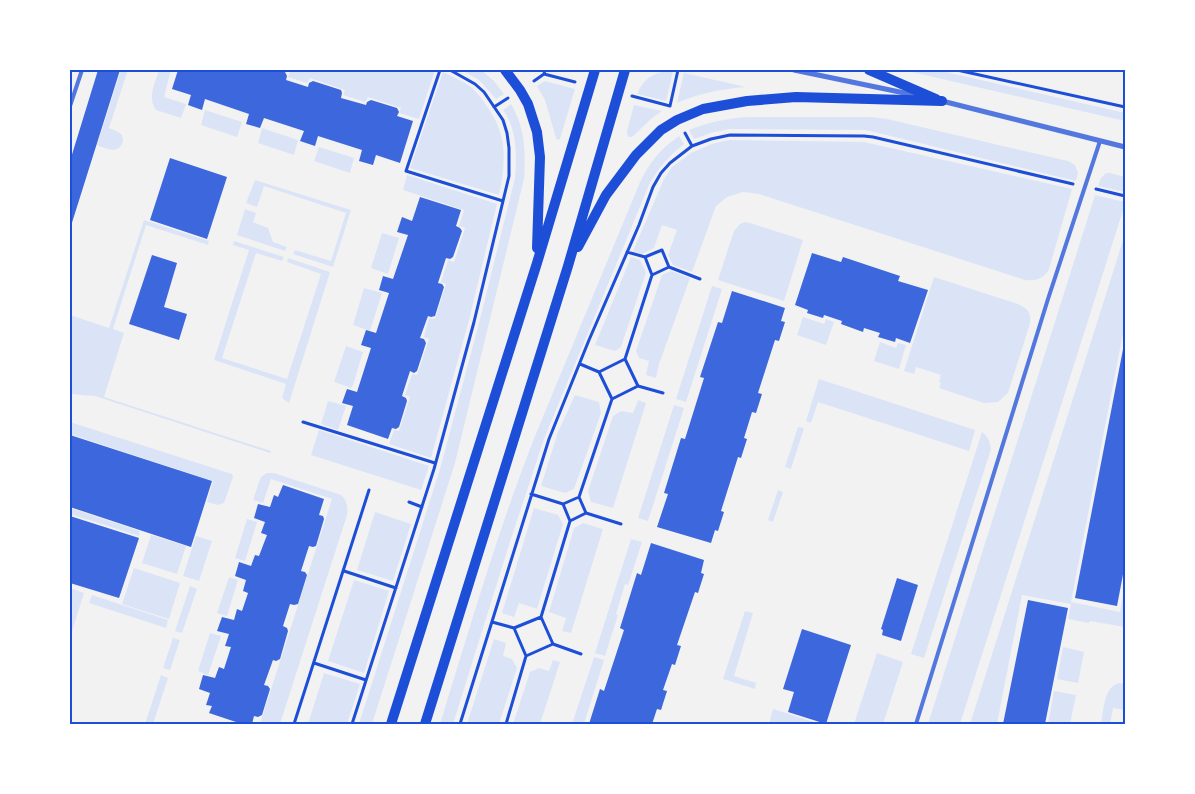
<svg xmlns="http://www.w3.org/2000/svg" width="1195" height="794" font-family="Mulish,sans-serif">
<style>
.green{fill:#dbe4f7}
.building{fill:#3d67dc}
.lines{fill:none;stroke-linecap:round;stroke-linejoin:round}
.path{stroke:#1d4ed8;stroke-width:3}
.service{stroke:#5277de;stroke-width:4}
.minor{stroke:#5277de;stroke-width:5}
.secondary{stroke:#1d4ed8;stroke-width:10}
.neatline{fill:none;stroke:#1d4ed8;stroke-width:2}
</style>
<rect width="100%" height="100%" fill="#f2f2f2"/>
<path class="green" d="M121 70H128L109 128C113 130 118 131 121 134 126 140 121 149 114 150 109 150 102 147 97 145Z
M159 70H171L164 97 186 104 181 118 156 110C147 98 155 83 159 70Z
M285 70H435L419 119 399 113 401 108 368 97 365 102 343 95 345 90 310 78 307 83 288 77 290 72Z
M462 70H481L494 81 504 94 496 99 479 80Z
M903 70H937L1125 113V121Z
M667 71H673L666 101 637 94C643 80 652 73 667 71Z
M443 72C452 77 463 81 471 87 477 92 482 99 486 105 508 135 506 161 499 195L410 168Z
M684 73 746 87C722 89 700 93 677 103Z
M545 81 575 89 560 139 557 140 556 138 545 100 537 86Z
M511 104C525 127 526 153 524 179L455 463 372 724H359L440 469 479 323 515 178C517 155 517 129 503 110Z
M634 105 662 111 651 119 632 137H629L627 134V131Z
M205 110 242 122 237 137 201 125Z
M746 117H872L887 119 1068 161 1075 165 1078 173 1076 181 866 130 729 129 711 133 694 139 689 130C709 122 724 119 746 117Z
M262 128 298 140 294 155 258 143Z
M679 136 684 144C668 157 659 167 649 185L544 439 509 545 453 724H440C470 627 498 530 535 436L640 182C650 162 660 149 679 136Z
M729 140 864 142 1072 189 1049 269C1044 279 1036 281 1025 280L759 194 743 192 727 197 716 206 692 272 673 265 668 255 677 230 662 225 654 248 642 254 633 251 664 179 672 167 691 153 712 144Z
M319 147 354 158 350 173 314 161Z
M1106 173H1110L1125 177V192L1098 186 1101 178Z
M407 175 497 204 469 320 431 458 389 444 394 430 399 431 410 397 405 395 412 374 417 375 429 339 424 337 429 318 435 319 446 284 441 282 448 260 454 262 465 228 459 226 464 210 403 190Z
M255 180 351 210 333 267 293 254 295 250 331 261 346 213 264 186 257 207 246 203Z
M1095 195 1125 202V204L960 724H928Z
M245 209 256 213 253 222 268 228 273 242 287 247 285 251 237 235Z
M144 220 209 241 208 245 146 225 113 329 124 333 104 397 271 451 270 453 95 396 70 394V315L109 328Z
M745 222 750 223 803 240 784 301 718 280 734 231 740 224Z
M382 233 399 238 388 274 371 268Z
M1125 234V323L1071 602 1120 612 1125 585V627L1090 621 1089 623 1068 619 1071 604 1022 595 997 724H970Z
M234 241 284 257 282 261 256 253 222 358 287 379 321 274 287 262 288 258 330 272 289 403 282 398 286 384 214 360 249 250 233 245Z
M631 257 640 260 646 272 621 347 615 351 595 345Z
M671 271 690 278 659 364 656 378 646 375 649 361 639 358 636 351 662 275Z
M934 277 1018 304C1030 310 1032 314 1029 327L1008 393 998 402 984 403 939 388 941 383 939 382 941 375 916 367 914 374 904 371Z
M712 286 722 289 686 402 676 399Z
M364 288 382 293 370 331 353 325Z
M803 317 824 324 826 319 834 322 826 345 797 335Z
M880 342 896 348 898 343 906 345 899 369 874 361Z
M346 346 363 352 352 388 334 382Z
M819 379 975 430 969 451 818 402 811 423 806 421Z
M575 395 599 402 601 413 574 489 565 493 541 486 558 432Z
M638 400 646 403 613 508 591 502 588 491 613 416 621 411 633 413Z
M328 401 346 406 338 430 321 424Z
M674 405 684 408 648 521 638 518Z
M70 422 232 474 233 477 224 503 218 505 207 502 213 481 70 434Z
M798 427 804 428 791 469 785 467Z
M319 430 429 466 421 490 311 455Z
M982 432C988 436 990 442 991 449L924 658 911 654Z
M267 473H274L341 495C347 500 348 507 347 515L280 724H260L332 499 271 479 263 503 253 500 260 479 262 476Z
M778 490 783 492 773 522 768 520Z
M70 508 140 531 139 536 70 514Z
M534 508 558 515 563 524 537 609 519 603 514 617 502 613Z
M375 512 411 524 393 581 357 570Z
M247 519 257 522 245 561 235 558Z
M583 523 603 529 571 633 562 631 566 618 549 612 574 528Z
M151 535 186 546 177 574 142 563Z
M196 536 212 541 199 581 183 576Z
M631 539 642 542 628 585 625 584 616 614 618 615 605 656 595 653Z
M134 568 180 583 169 619 122 604Z
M229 577 238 580 227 616 217 613Z
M354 580 389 591 364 673 328 661Z
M190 586 197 589 182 633 175 631Z
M70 588 84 593 70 638Z
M92 595 168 620 166 628 89 603Z
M745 611 753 613 734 676 756 683 755 689 723 679Z
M210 633 221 636 208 675 198 671Z
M173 638 180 640 170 670 163 668Z
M494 639 506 643 503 656 512 659 517 668 499 724H467Z
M1063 647 1084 652 1078 683 1057 679Z
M877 653 903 662 883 724H854Z
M594 657 604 660 584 724H572Z
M553 660 560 662 540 724H513L530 672 539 668 549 671Z
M324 673 360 684 347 724H308Z
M161 675 168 678 153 724H145Z
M1119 683 1125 684V710L1113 708 1110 724H1101C1104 710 1103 688 1119 683Z
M1054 691 1076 695 1070 724H1048Z
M773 709 820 724H769Z"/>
<path class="building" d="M98 70H120L70 229V161Z
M178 70H279L285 72 287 76 286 80 308 87 309 83 313 81 341 90 342 93 341 98 366 105 367 102 371 100 397 108 399 112 397 116 413 121 400 163 376 155 373 165 359 161 362 150 318 136 315 146 300 141 304 131 264 118 260 128 246 124 249 114 205 99 202 110 188 105 191 95 172 89Z
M170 158 227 177 207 239 150 220Z
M420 197 461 210 456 226 460 228 462 231 453 257 450 259 446 258 438 283 442 284 444 287 435 316 431 317 428 316 420 338 424 339 426 343 417 371 414 373 410 371 402 396 406 398 407 401 399 427 396 429 392 428 388 439 347 425 353 406 342 403 347 389 357 392 371 348 361 345 366 330 376 333 389 293 379 290 383 276 393 279 408 235 397 232 402 217 412 221Z
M812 253 841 262 843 257 900 276 898 281 928 290 910 343 896 338 895 342 878 337 880 333 864 328 863 332 841 324 842 321 824 315 823 318 807 313 808 310 795 305Z
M152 255 177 263 164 307 187 314 179 340 129 324Z
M732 291 785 308 781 321 785 322 779 341 775 340 758 393 762 394 756 413 752 412 744 438 747 439 741 458 738 457 721 511 724 512 718 531 715 530 711 543 657 527 668 494 664 493 681 438 685 439 704 378 700 377 718 322 722 323Z
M1124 344H1125V564L1117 606 1075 598Z
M70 435 212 481 191 547 70 507Z
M283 485 324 499 319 515 323 516 324 519 316 546 313 547 309 546 301 571 305 572 307 575 298 604 294 605 290 604 283 626 287 628 288 631 280 659 276 661 273 660 264 685 268 686 270 689 262 715 258 717 254 716 252 724H242L209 713 212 706 206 705 210 693 199 689 203 675 215 678 219 667 224 669 231 647 225 646 229 634 217 631 222 617 234 620 237 609 242 611 248 593 243 591 246 580 235 576 239 562 251 566 255 555 259 556 267 535 261 533 265 522 254 518 258 504 270 507 274 495 278 497Z
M70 516 139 538 119 598 70 583Z
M651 543 704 560 701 573 704 574 698 593 695 592 677 645 681 646 675 665 672 664 663 690 667 691 661 710 657 709 652 724H589L600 689 604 691 624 630 620 628 637 573 641 575Z
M897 578 918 585 901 641 882 635 883 630 881 629Z
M1028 600 1068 608 1045 724H1003Z
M802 629 851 645 826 724 788 712 794 692 783 689Z"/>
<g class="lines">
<path class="path" d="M440 70 406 171 503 201
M957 70 1125 107
M544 74 575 82
M534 81 544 74 545 70
M632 96 670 106
M670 106 678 70
M494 107 508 98
M685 133 692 146
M1096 189 1125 196
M627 252 645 257 662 250 669 267 652 275 645 257
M669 267 700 279
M625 359 652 275
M580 364 599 372 612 399 638 386 625 359 599 372
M638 386 663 393
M303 422 435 463
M531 494 563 504 579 497 586 513 570 521 563 504
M579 497 612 399
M409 502 422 507
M586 513 621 524
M344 571 396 588
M541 617 570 521
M492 622 514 628 541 617 553 644 526 656 514 628
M553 644 581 654
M314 663 366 680
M294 724 369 490
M352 724 434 469 474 322 509 176V148L507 133 503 120 484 92 475 84 450 70
M460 724 549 439 589 340 639 225 653 187 661 173 670 163 692 146 711 139 730 135 864 136 873 137 1073 184
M506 724 526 656"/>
<path class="service" d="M70 106 82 70
M916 724 1048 299 1100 141"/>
<path class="minor" d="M794 70 919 96
M942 101 1125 147"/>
<path class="secondary" d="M505 70 520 90 528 104 537 132 540 157 537 248
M869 70 936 99
M578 247 606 195 636 155 661 130 677 120 703 109 747 101 796 97 942 101
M391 724 537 263 595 70
M425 724 568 266 625 70"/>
</g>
<rect width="1195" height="794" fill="none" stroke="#ffffff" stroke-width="142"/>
<rect x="71" y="71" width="1053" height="652" class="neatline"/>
</svg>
